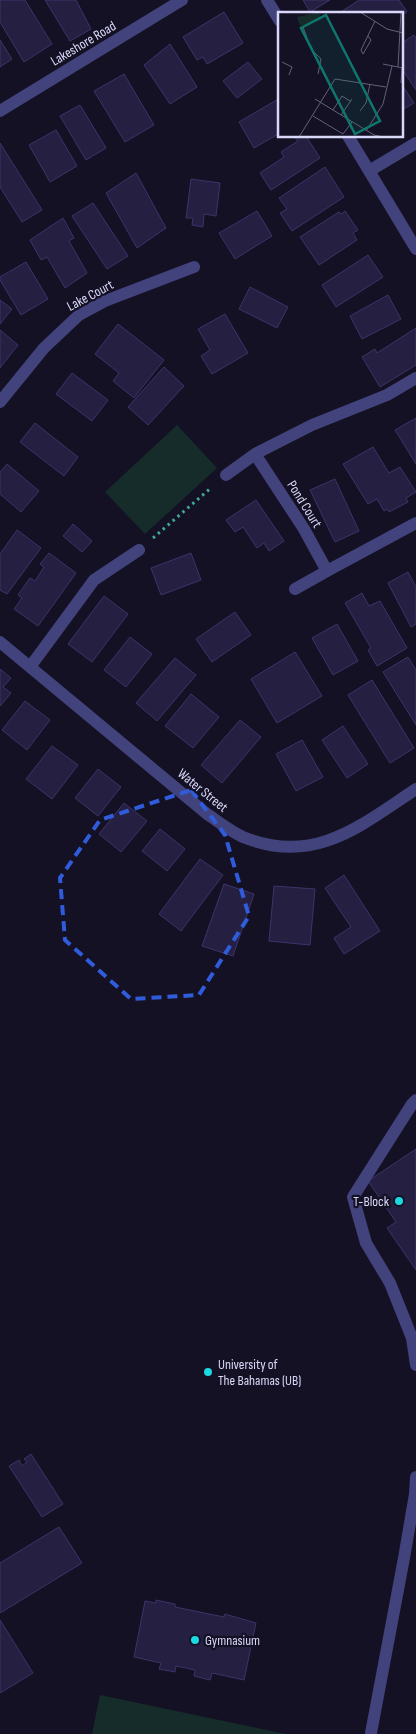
<svg xmlns="http://www.w3.org/2000/svg" width="416" height="1734" font-family="'Sofia Sans Condensed',sans-serif">
<style>
.green{fill:#152c2a}
.building{fill:#251f41;stroke:#3c346a}
.lines{fill:none;stroke-linecap:round;stroke-linejoin:round}
.path{stroke:#3ea89c;stroke-width:3;stroke-dasharray:2.5 4;stroke-linecap:butt}
.lane{stroke:#42437c;stroke-width:12}
.street{stroke:#42437c;stroke-width:12}
.marked{fill:none;stroke:#305cdb;stroke-width:4;stroke-dasharray:10 6;stroke-linejoin:round}
.poi-dot{fill:#1cd8e1;stroke:#131123;stroke-width:2}
.labels{text-anchor:middle;stroke-width:4.5;stroke-linejoin:round;paint-order:stroke}
.street-label{font-size:14px;fill:#dad8fa;stroke:#131123}
.poi-label{font-size:14px;fill:#dad8fa;stroke:#131123;text-anchor:start}
.inset-road{fill:none;stroke:#636179;stroke-width:1}
.view{fill:#0f766e;fill-opacity:0.15;stroke:#0f766e;stroke-width:2.5}
.inset-edge{fill:none;stroke:#dad8fa;stroke-width:2.5}
</style>
<rect width="100%" height="100%" fill="#131123"/>
<path class="green" d="M177 425 217 468 145 534 105 492Z
M100 1695 286 1734H92Z"/>
<path class="building" d="M0 0H25L52 44 24 62 0 22Z
M45 0H76L91 29 70 41Z
M303 0H330L310 12Z
M359 0H399L407 12 402 15V14H338Z
M224 12 243 43 207 64 203 57 197 60 183 37Z
M414 35 416 38V90L402 69V43Z
M0 40 12 59 0 67Z
M170 44 197 87 170 104 144 65Z
M248 62 262 79 237 98 223 81Z
M124 74 154 125 125 142 94 91Z
M402 85 414 103 402 110Z
M280 98V133L254 148 239 122Z
M80 105 106 148 86 160 60 116Z
M56 130 77 166 50 182 29 145Z
M298 136H306L320 158 271 190 260 173 284 157 281 152 298 141 295 138Z
M0 143 42 210 22 222 0 187Z
M325 167 344 197 292 231 280 213 287 209 279 198Z
M136 173 166 228 137 248 106 193Z
M191 179 220 183 216 216 204 214 203 227 192 225 193 218H186Z
M93 203 128 256 107 269 72 216Z
M257 211 272 236 235 259 219 233Z
M345 211 358 230 353 233 357 240 319 265 300 237 339 212 341 214Z
M63 218 74 238 69 241 87 273 65 288 47 257 41 260 30 240Z
M368 255 383 277 336 307 322 285Z
M26 262 48 299 21 315 0 280V277Z
M250 287 288 307 277 328 239 309Z
M388 295 401 319 362 339 350 316Z
M0 300 12 309 0 324Z
M225 314 248 353 212 374 201 356 210 350 198 329Z
M118 324 164 360 134 398 113 381 119 373 95 354Z
M416 328V365L380 387 362 357 375 349 377 353Z
M0 330 18 345 0 368Z
M164 367 184 386 148 425 128 407Z
M72 373 108 400 92 421 56 394Z
M416 418V464L395 430Z
M35 423 78 457 64 476 20 442Z
M373 447 389 473 400 467 416 492 406 498 408 502 389 512 387 509 384 511 377 499 368 504 343 464Z
M7 464 39 491 21 512 0 494V472Z
M335 479 359 531 335 542 310 490Z
M256 500 284 541 269 551 264 543 257 548 243 527 235 532 226 520Z
M73 524 92 541 82 552 63 536Z
M17 530 41 548 7 594 0 590V554Z
M49 553 76 573 38 626 14 609 22 598 18 595 30 578 35 581 44 567 40 564Z
M191 553 201 580 161 595 151 568Z
M408 572 416 587V624L411 627 388 583Z
M362 593 369 606 380 601 407 648 377 666 368 650 371 648 345 603Z
M104 596 128 614 92 662 68 644Z
M235 612 251 635 212 662 196 639Z
M337 624 358 661 333 675 312 638Z
M130 637 152 654 126 687 104 670Z
M295 652 322 696 277 723 251 679Z
M408 657 416 670V725L383 672Z
M175 658 196 675 157 721 136 703Z
M0 669 11 678 3 687 11 693 0 706Z
M372 680 414 748 390 763 348 695Z
M191 694 219 717 193 748 165 726Z
M25 701 50 720 27 750 2 730Z
M240 720 261 737 222 783 201 765Z
M343 726 368 764 347 778 322 740Z
M302 740 323 777 296 791 276 754Z
M52 746 78 765 52 799 26 779Z
M98 769 121 787 98 816 75 798Z
M124 803 147 821 121 852 99 834Z
M160 829 185 849 167 871 142 851Z
M200 859 223 875 181 931 159 914Z
M344 875 380 931 344 954 334 938 351 927 325 888Z
M224 884 254 894 233 956 202 946Z
M274 886 315 889 310 945 269 941Z
M416 1149V1270L387 1228 396 1222 368 1181Z
M31 1454 63 1504 42 1517 9 1466 19 1460 22 1466 27 1462 24 1459Z
M59 1527 82 1563 0 1613V1563Z
M156 1600 175 1604V1607L224 1617 225 1614 256 1623 244 1680 212 1673 210 1680 194 1676 195 1670 176 1666 175 1672 159 1669 161 1663 134 1657 145 1601 156 1603Z
M0 1620 33 1673 0 1693Z"/>
<g class="lines">
<path class="path" d="M153 538 212 487"/>
<path class="lane" d="M416 1100 412 1104 353 1197 366 1243 390 1283 412 1338 416 1365
M371 1733 404 1558 415 1494 416 1477"/>
<path class="street" d="M267 0 280 21
M0 111 182 0
M348 136 416 249
M369 171 416 143
M0 402 44 348 79 315 105 301 194 267
M255 454 304 529 327 571 416 523
M226 475 255 454 312 425 387 395 416 378
M295 589 327 571
M0 642 207 814C219 822 230 831 243 837 314 866 360 826 416 789
M30 667 94 580 139 550"/>
</g>
<path class="marked" d="M191 790 225 835 249 916 199 995 131 999 65 940 60 878 100 820Z"/>
<g class="poi-dot">
<circle cx="399" cy="1201" r="5"/>
<circle cx="208" cy="1372" r="5"/>
<circle cx="195" cy="1640" r="5"/>
</g>
<g class="labels">
<g class="street-label">
<text transform="translate(83 43) rotate(-31)" y="5">Lakeshore Road</text>
<text transform="translate(90 295) rotate(-28)" y="5">Lake Court</text>
<text transform="translate(305 504) rotate(58)" y="5">Pond Court</text>
<text transform="translate(203 790) rotate(39)" y="5">Water Street</text>
</g>
<g class="poi-label">
<text x="389" y="1206" text-anchor="end">T-Block</text>
<text x="218" y="1369">University of<tspan x="218" dy="16">The Bahamas (UB)</tspan></text>
<text x="205" y="1645">Gymnasium</text>
</g>
</g>
<g transform="translate(278 12)">
<rect width="125" height="125" fill="#131123"/>
<path d="M41 0 43 8 22 14 19 5Z" fill="#152c2a"/>
<path class="inset-road" d="M82 0 109 17 125 21M25 15 33 37 43 47 40 62M90 24 93 28 85 42 83 38 97 9M4 50 14 55 11 63M105 52 125 56M120 55 123 0M123 71 124 56M37 87 96 123 105 125M55 98 64 84 72 89M82 99 88 91 92 72M63 103 74 87M35 104 65 122 74 110M88 119 105 92 114 54M21 125 57 67 108 75"/>
<path class="view" d="M48 3 102 109 77 122 23 16Z"/>
<rect width="125" height="125" class="inset-edge"/>
</g>
</svg>
